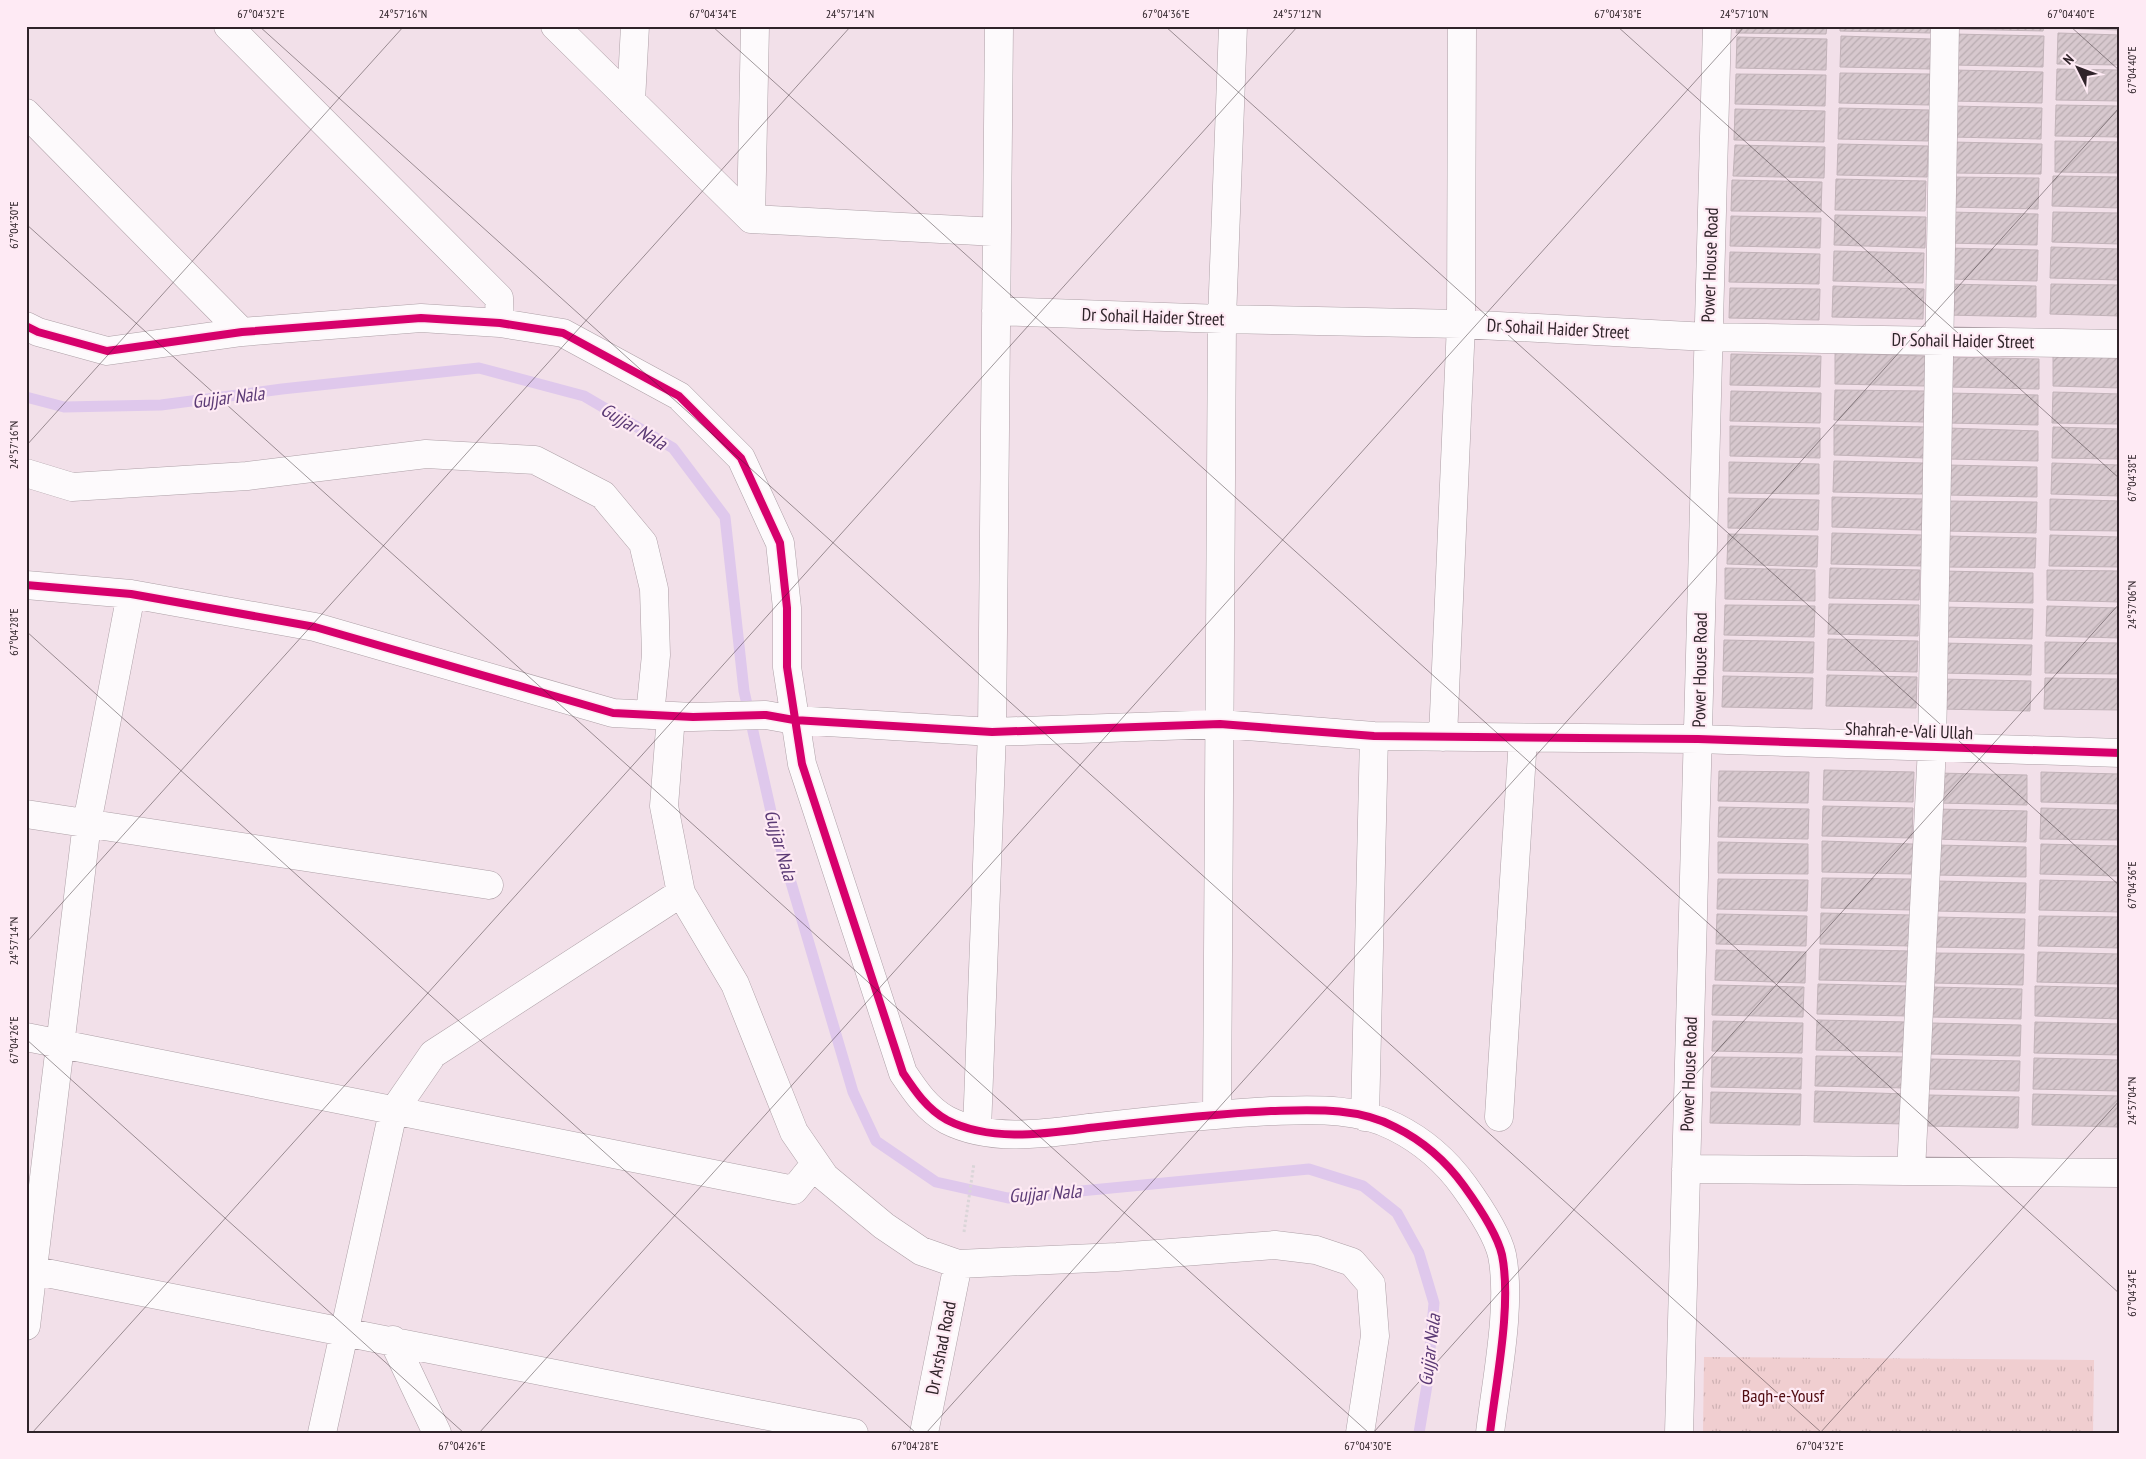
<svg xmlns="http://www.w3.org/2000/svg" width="2146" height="1459" font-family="'PT Sans Narrow',sans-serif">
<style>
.park{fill:url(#park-tufts)}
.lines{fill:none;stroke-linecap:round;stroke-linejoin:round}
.stream{stroke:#dfc8ec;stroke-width:11}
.building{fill:url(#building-hatch);stroke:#c2b3b9}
.minor-casing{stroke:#aea0a7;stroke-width:29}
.path{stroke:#dad5d8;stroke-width:3;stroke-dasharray:2.5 2.5;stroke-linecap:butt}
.minor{stroke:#fdfafc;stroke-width:28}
.cycleway-casing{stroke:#feeaf4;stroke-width:11}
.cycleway{stroke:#d6006c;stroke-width:8}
.ticks{fill:none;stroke:#2f2329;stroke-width:1;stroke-opacity:0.45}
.labels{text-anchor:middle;stroke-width:4.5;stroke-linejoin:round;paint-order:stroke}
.street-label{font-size:18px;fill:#2f2329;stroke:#feeaf4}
.park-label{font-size:18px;fill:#500a10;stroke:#feeaf4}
.water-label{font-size:19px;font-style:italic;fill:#5b3a75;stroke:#feeaf4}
.neatline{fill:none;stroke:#2f2329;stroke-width:2}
.ticks-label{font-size:12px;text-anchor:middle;fill:#2f2329}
</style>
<defs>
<pattern id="park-tufts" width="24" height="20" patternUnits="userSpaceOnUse" patternTransform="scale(1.25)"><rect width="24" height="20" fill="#f0ced0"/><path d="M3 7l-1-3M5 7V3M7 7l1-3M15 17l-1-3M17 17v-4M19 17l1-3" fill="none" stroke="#ceb1b3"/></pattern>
<pattern id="building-hatch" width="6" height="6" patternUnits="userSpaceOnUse" patternTransform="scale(1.25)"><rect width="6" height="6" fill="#d7c8ce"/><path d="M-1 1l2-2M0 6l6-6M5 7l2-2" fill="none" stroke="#b9acb1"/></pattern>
</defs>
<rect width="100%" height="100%" fill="#f2e0e9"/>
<path class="park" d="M1704 1357 2094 1360 2093 1433H1703Z"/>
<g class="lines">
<path class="stream" d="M26 397 64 407 161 405 282 389 479 368 584 396 673 448 725 517 744 691 774 825 853 1092 876 1141 936 1182 1008 1198 1309 1169 1363 1186 1397 1213 1419 1253 1434 1303 1427 1385 1419 1433"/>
</g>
<path class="building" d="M1737 26H1827L1826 34 1736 33Z
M1840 26H1931L1930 33 1840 31Z
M1953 26H2044L2043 31 1953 29Z
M2057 26H2120V30L2057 28Z
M2058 33 2120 35V65L2057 64Z
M1954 34 2044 36 2043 67 1953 65Z
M1841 36 1931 39 1930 69 1840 67Z
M1737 37 1827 39 1826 70 1736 68Z
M2057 69 2120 70V101L2056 100Z
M1953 70 2043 72 2042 103 1952 101Z
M1840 73 1930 74 1929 105 1839 103Z
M1736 74 1826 75 1825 106 1735 104Z
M2056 105 2120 106V137L2055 136Z
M1952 106 2042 108 2041 139 1951 137Z
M1839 108 1929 110 1928 141 1838 139Z
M1735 109 1825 111 1824 142 1734 140Z
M2055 141 2120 142V173L2055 172Z
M1952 142 2042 144 2041 174 1951 173Z
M1838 144 1928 146 1927 177 1837 175Z
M1735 145 1825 147 1824 178 1733 176Z
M2053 176 2120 177V208L2052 206Z
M1949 177 2039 178 2038 209 1948 207Z
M1836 179 1926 181 1925 211 1835 210Z
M1732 180 1822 182 1821 212 1731 211Z
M1948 212 2038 214 2037 245 1947 243Z
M2053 212 2120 213V244L2052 242Z
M1835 215 1926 217 1925 248 1834 245Z
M1731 216 1821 218 1820 248 1730 246Z
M2051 247 2120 249V280L2050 278Z
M1947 248 2038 250 2037 281 1946 279Z
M1834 251 1924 253 1923 283 1833 281Z
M1730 252 1820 254 1819 284 1729 282Z
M1947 284 2036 286V317L1946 315Z
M2051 284 2120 285V316L2050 314Z
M1833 286 1924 289 1923 319 1832 317Z
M1730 288 1820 289 1819 320 1729 318Z
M1835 353 1926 356 1925 386 1835 384Z
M1731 354 1821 356 1820 387 1730 385Z
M2053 356 2120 357V388L2053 386Z
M1949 357 2039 359V389L1949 387Z
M1835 390 1925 391 1924 422 1834 420Z
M1731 391 1821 393 1820 423 1730 421Z
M2053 392 2120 394V424L2052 423Z
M1948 393 2038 395V425L1948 423Z
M1834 425 1925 427 1924 458 1834 455Z
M1730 426 1820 428V458L1730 456Z
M2053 427 2120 429V459L2052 458Z
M1948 428 2038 431V461L1948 459Z
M1834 461 1924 463 1923 494 1833 492Z
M1729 462 1819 464V494L1729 493Z
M2052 463 2120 465V496L2051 494Z
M1947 465 2037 467V497L1947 495Z
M1832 497 1923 499 1922 530 1832 527Z
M1728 498 1819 500 1818 530 1728 528Z
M2050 499 2120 501V531L2050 530Z
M1947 501 2037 502 2036 533 1946 531Z
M1832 533 1922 535 1921 566 1831 564Z
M1728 534 1818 536 1817 567 1727 564Z
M2050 535 2120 537V567L2049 566Z
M1946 536 2036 538 2035 568 1945 567Z
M1725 568 1815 570V601L1725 599Z
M1830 568 1920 570 1919 600 1829 598Z
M2047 570 2120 571V602L2047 600Z
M1943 571 2033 573V603L1943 601Z
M1829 604 1919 605 1918 636 1828 634Z
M1725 605 1815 606 1814 637 1724 635Z
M2047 606 2120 608V638L2046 636Z
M1942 607 2033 609 2032 639 1942 637Z
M1828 639 1918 641 1917 672 1827 670Z
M1724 640 1814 642 1813 673 1723 671Z
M2045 642 2120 643V674L2045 673Z
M1942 643 2032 645 2031 675 1941 673Z
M1827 675 1917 677 1916 708 1826 706Z
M1723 676 1813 678 1812 709 1722 707Z
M2045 678 2120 679V710L2044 709Z
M1941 679 2031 681 2030 711 1940 709Z
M1824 770 1914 772 1913 802 1823 800Z
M1719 771 1809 772 1808 803 1718 801Z
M2041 772 2120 774V804L2041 802Z
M1937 773 2027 775V805L1937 803Z
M1823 806 1913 808 1912 838 1822 836Z
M1719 807 1809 809 1808 839 1718 837Z
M2041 808 2120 810V840L2040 839Z
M1937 809 2027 811 2026 842 1936 839Z
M1822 841 1913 844 1912 874 1822 872Z
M1718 842 1808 844V874L1718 873Z
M2041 844 2120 846V876L2040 874Z
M1936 845 2026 847V877L1936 875Z
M1822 878 1912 879 1911 910 1821 908Z
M1718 879 1808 880 1807 911 1717 909Z
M2040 880 2120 882V912L2039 910Z
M1936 881 2026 883 2025 913 1935 911Z
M1821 913 1911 915 1910 946 1820 944Z
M1717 914 1807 916 1806 946 1716 944Z
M2039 916 2120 917V948L2038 946Z
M1935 917 2025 919 2024 949 1934 947Z
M1820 949 1910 951 1909 982 1819 980Z
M1716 950 1806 952 1805 983 1715 980Z
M2038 952 2120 954V984L2037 982Z
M1934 953 2024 954 2023 985 1933 983Z
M1818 984 1908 986 1907 1016 1817 1014Z
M1713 985 1804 987 1803 1017 1712 1015Z
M2035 986 2120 988V1019L2035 1016Z
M1931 987 2022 989 2021 1019 1931 1017Z
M1817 1020 1907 1022 1906 1052 1816 1050Z
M1713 1021 1803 1023 1802 1053 1712 1051Z
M2035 1022 2120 1024V1055L2034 1053Z
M1931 1023 2021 1025 2020 1056 1930 1054Z
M1816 1056 1906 1057 1905 1088 1815 1086Z
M1712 1057 1802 1058 1801 1089 1711 1087Z
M2034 1058 2120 1060V1091L2033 1089Z
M1930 1059 2020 1061 2019 1091 1929 1089Z
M1815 1091 1906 1094 1905 1124 1814 1122Z
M1711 1092 1801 1094 1800 1125 1710 1123Z
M2033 1094 2120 1096V1127L2032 1125Z
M1929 1095 2019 1097 2018 1128 1928 1126Z"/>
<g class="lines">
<defs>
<path id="minor" d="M228 26 499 298 500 323
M555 26 751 219 997 232
M631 101 635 26
M26 113 242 332
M751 219 755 26
M996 311 1222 319 1461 324 1708 337 2120 344
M26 326 38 332 107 351 242 332 421 318 500 323 563 333 679 396 741 458 780 543 787 608V667L802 764 903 1073C915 1091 927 1109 947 1120 990 1142 1043 1134 1089 1128 1150 1121 1210 1114 1271 1111 1313 1110 1357 1107 1395 1127 1423 1141 1446 1161 1464 1186 1477 1204 1497 1233 1502 1255 1512 1305 1496 1381 1490 1433
M26 473 72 487 247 476 426 454 535 460 603 495 643 543 654 589 656 655 650 715
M26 585 131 594 315 627 613 713 693 717 766 715 794 720 992 732 1220 724 1374 736 1698 739 2120 753
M1443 737 1461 324 1462 26
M26 814 489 885
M681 893 735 984 794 1132 825 1177 884 1226 921 1251 958 1264 1117 1257 1275 1245 1316 1250 1352 1262 1371 1284 1375 1336 1360 1433
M26 1037 794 1190 815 1164
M1217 1113 1222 319 1233 26
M1365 1117 1374 736
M1499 1117 1523 738
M977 1130 992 732 999 26
M1686 1169 2120 1173
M1911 1171 1932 747 1945 26
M26 1269 854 1433
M26 1326 87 823 131 594
M393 1340 437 1433
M322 1433 393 1112 433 1054 681 893 664 806 671 716
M924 1433 958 1264
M1679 1433 1717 26"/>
</defs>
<use href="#minor" class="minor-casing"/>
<path class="path" d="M964 1232 974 1163"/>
<use href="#minor" class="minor"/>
<defs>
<path id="cycleway" d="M26 326 38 332 107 351 242 332 421 318 500 323 563 333 679 396 741 458 780 543 787 608V667L802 764 903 1073C915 1091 927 1109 947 1120 990 1142 1043 1134 1089 1128 1150 1121 1210 1114 1271 1111 1313 1110 1357 1107 1395 1127 1423 1141 1446 1161 1464 1186 1477 1204 1497 1233 1502 1255 1512 1305 1496 1381 1490 1433
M26 585 131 594 315 627 613 713 693 717 766 715 794 720 992 732 1220 724 1374 736 1698 739 2120 753"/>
</defs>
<use href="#cycleway" class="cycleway-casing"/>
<use href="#cycleway" class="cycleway"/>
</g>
<path class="ticks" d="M259 26 1822 1433M712 26 2120 1294M1165 26 2120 886M1617 26 2120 479M2070 26 2120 71M26 224 1369 1433M26 446 404 26M26 631 916 1433M26 943 851 26M26 1039 464 1433M32 1433 1298 26M479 1433 1745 26M926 1433 2120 107M1373 1433 2120 603M1820 1433 2120 1100"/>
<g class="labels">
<g class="street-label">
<text transform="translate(1710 265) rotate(-88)" y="6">Power House Road</text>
<text transform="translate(1153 317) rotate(2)" y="6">Dr Sohail Haider Street</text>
<text transform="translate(1558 329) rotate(3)" y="6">Dr Sohail Haider Street</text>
<text transform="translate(1963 341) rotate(1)" y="6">Dr Sohail Haider Street</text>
<text transform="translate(1700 670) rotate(-89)" y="6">Power House Road</text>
<text transform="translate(1909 731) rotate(2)" y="6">Shahrah-e-Vali Ullah</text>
<text transform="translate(1689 1074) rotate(-88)" y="6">Power House Road</text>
<text transform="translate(941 1348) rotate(-79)" y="6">Dr Arshad Road</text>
</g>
<g class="park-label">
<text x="1783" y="1402">Bagh-e-Yousf</text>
</g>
<g class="water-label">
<text transform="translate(228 397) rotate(-7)" y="7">Gujjar Nala</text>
<text transform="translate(634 426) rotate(31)" y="7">Gujjar Nala</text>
<text transform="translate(781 845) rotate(74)" y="7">Gujjar Nala</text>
<text transform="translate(1045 1193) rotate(-4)" y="7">Gujjar Nala</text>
<text transform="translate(1429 1350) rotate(-83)" y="7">Gujjar Nala</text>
</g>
</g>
<rect width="2146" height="1459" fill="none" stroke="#feeaf4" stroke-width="55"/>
<g transform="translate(2078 68) rotate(312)" stroke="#feeaf4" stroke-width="4" paint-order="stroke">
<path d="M0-4L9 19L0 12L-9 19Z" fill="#2f2329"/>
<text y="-8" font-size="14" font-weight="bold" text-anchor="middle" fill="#2f2329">N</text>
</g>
<rect x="28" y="28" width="2090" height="1404" class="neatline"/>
<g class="ticks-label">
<text x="261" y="18">67°04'32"E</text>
<text x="403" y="18">24°57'16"N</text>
<text x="713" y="18">67°04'34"E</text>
<text x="850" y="18">24°57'14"N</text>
<text x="1166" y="18">67°04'36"E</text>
<text x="1297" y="18">24°57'12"N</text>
<text x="1618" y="18">67°04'38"E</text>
<text x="1744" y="18">24°57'10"N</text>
<text x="2071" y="18">67°04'40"E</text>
<text transform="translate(2132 70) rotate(-90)" y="4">67°04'40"E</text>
<text transform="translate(14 225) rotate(-90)" y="4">67°04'30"E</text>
<text transform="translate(14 445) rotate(-90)" y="4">24°57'16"N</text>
<text transform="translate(2132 478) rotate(-90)" y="4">67°04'38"E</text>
<text transform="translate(2132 605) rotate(-90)" y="4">24°57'06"N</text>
<text transform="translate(14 632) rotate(-90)" y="4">67°04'28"E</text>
<text transform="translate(2132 885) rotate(-90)" y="4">67°04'36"E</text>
<text transform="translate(14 941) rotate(-90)" y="4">24°57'14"N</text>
<text transform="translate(14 1040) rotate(-90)" y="4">67°04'26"E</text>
<text transform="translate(2132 1101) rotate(-90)" y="4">24°57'04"N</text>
<text transform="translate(2132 1293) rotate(-90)" y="4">67°04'34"E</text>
<text x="462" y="1450">67°04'26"E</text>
<text x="915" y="1450">67°04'28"E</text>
<text x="1368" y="1450">67°04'30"E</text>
<text x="1820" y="1450">67°04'32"E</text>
</g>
</svg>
